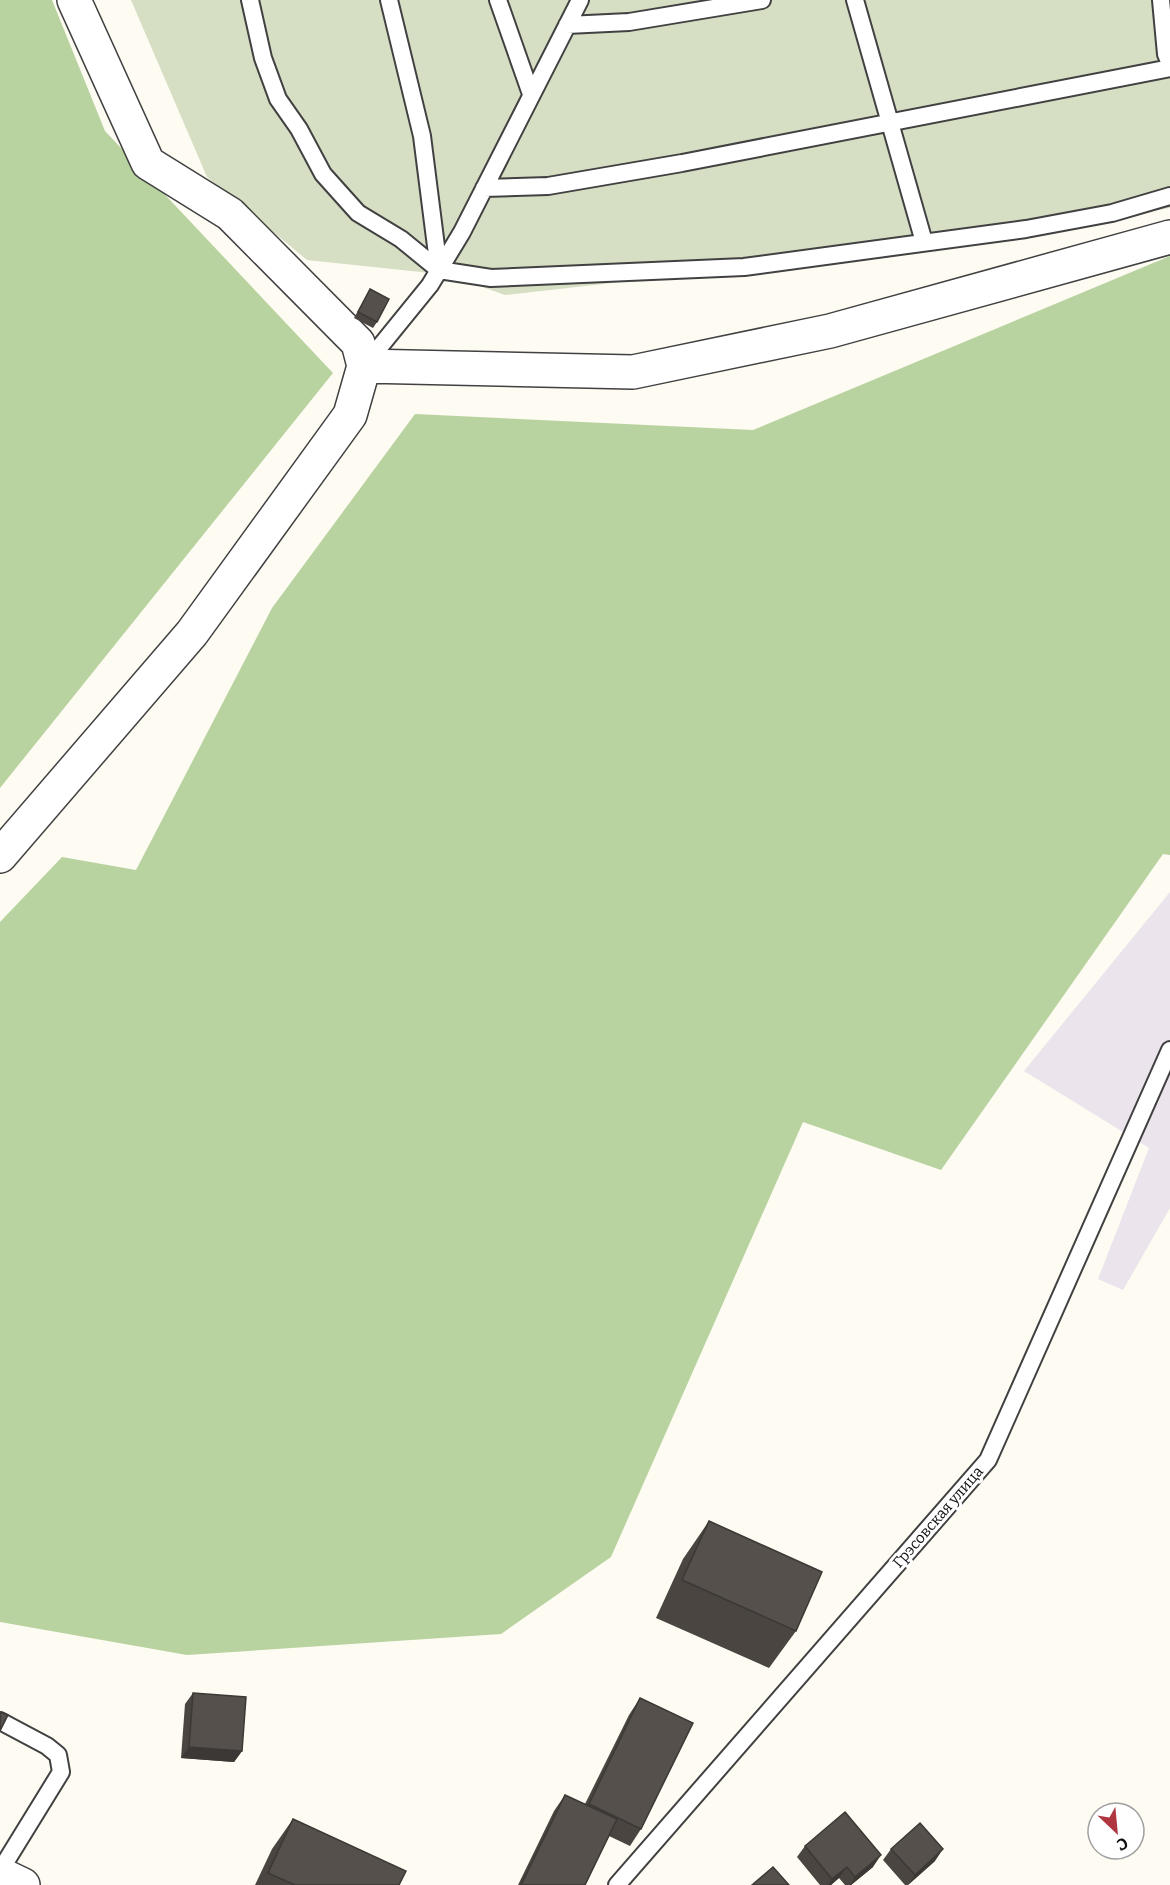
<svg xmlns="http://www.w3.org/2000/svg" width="1170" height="1885" font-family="Bitter,serif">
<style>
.industrial{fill:#ebe4ec}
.forest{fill:#b9d3a0}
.cemetery{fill:#d6dec4}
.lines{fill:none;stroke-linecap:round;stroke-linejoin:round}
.service-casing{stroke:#414141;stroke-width:20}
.minor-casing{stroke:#414141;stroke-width:36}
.service{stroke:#fff;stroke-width:16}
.minor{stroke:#fff;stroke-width:33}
.wall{fill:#4a4541}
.shaded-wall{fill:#3c3835}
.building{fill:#56504c;stroke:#3c3835;stroke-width:1.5}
.labels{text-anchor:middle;stroke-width:6;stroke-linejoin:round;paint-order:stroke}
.street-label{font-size:15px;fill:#0e0e0e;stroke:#fff}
</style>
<rect width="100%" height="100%" fill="#fdfbf2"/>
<path class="industrial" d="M1170 892V1208L1123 1290 1098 1279 1149 1148 1024 1071Z"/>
<path class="forest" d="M0 0H52L105 131 333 373 0 788Z
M1170 256V855L1163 854 941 1170 803 1122 611 1557 501 1634 187 1655 0 1622V922L62 857 136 870 272 608 415 414 753 430Z"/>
<path class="cemetery" d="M131 0H1170V208L811 266 621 282 505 295 449 275 307 260 207 177Z"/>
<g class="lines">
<defs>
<path id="service" d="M250 0 263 58 278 99 299 129 323 174 358 213 401 239 439 270 491 278 744 267 1026 229 1112 213 1170 196
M389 0 422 136 439 270
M498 0 531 94
M855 0 924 242
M1161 0 1166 54 1170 64
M567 25 629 22 762 0
M484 188 548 186 682 163 1170 68
M365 365 430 285 462 232 580 0
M0 1721 47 1746 58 1755 61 1772 0 1871
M617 1885 988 1460 1170 1050"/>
<path id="minor" d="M74 0 148 163 230 214 358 343 364 366 633 372 830 331 1170 237
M0 856 192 633 350 415 364 366
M0 1874 23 1885"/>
</defs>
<use href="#service" class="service-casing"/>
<use href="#minor" class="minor-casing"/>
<use href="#service" class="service"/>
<use href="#minor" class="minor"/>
</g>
<path class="wall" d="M370 289 377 322 373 328 354 318Z
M709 1521 796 1631 769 1668 656 1618 683 1559Z
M193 1693 242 1751 234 1762 181 1758 185 1704Z
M640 1698 641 1829 630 1846 609 1836 585 1885H518L554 1811 565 1795 585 1804 629 1715Z
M293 1819 399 1885H255L272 1849Z
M805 1846 873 1867 851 1885H845L839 1878 831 1885H820L797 1857Z
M891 1849 935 1861 908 1885H905L883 1860Z"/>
<path class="shaded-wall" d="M189 1747 242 1751 234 1762 181 1758Z
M943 1849 935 1861 908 1885 915 1875Z
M881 1855 873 1867 851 1885H850L855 1877Z
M847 1867 839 1878 831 1885H828L832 1879Z"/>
<path class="building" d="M370 289 389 299 377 322 358 312Z
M709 1521 822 1572 796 1631 682 1580Z
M193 1693 246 1697 242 1751 189 1747Z
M640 1698 693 1723 641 1829 589 1804Z
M0 1712 8 1715 0 1731Z
M565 1795 617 1819 585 1885H521Z
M845 1812 881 1855 855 1877 847 1867 832 1879 805 1846Z
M293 1819 406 1871 399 1885H295L268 1873Z
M920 1823 943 1849 915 1875 891 1849Z
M773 1867 789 1885H752Z"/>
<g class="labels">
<g class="street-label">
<text transform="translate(938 1517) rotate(-49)" y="5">Грэсовская улица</text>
</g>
</g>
<g transform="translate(1116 1831) rotate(154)"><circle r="28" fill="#ffffff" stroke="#9f9f9f" stroke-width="1.5"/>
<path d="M0-4.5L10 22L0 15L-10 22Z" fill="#af3640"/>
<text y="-9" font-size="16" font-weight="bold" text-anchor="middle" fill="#0e0e0e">С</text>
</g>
</svg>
